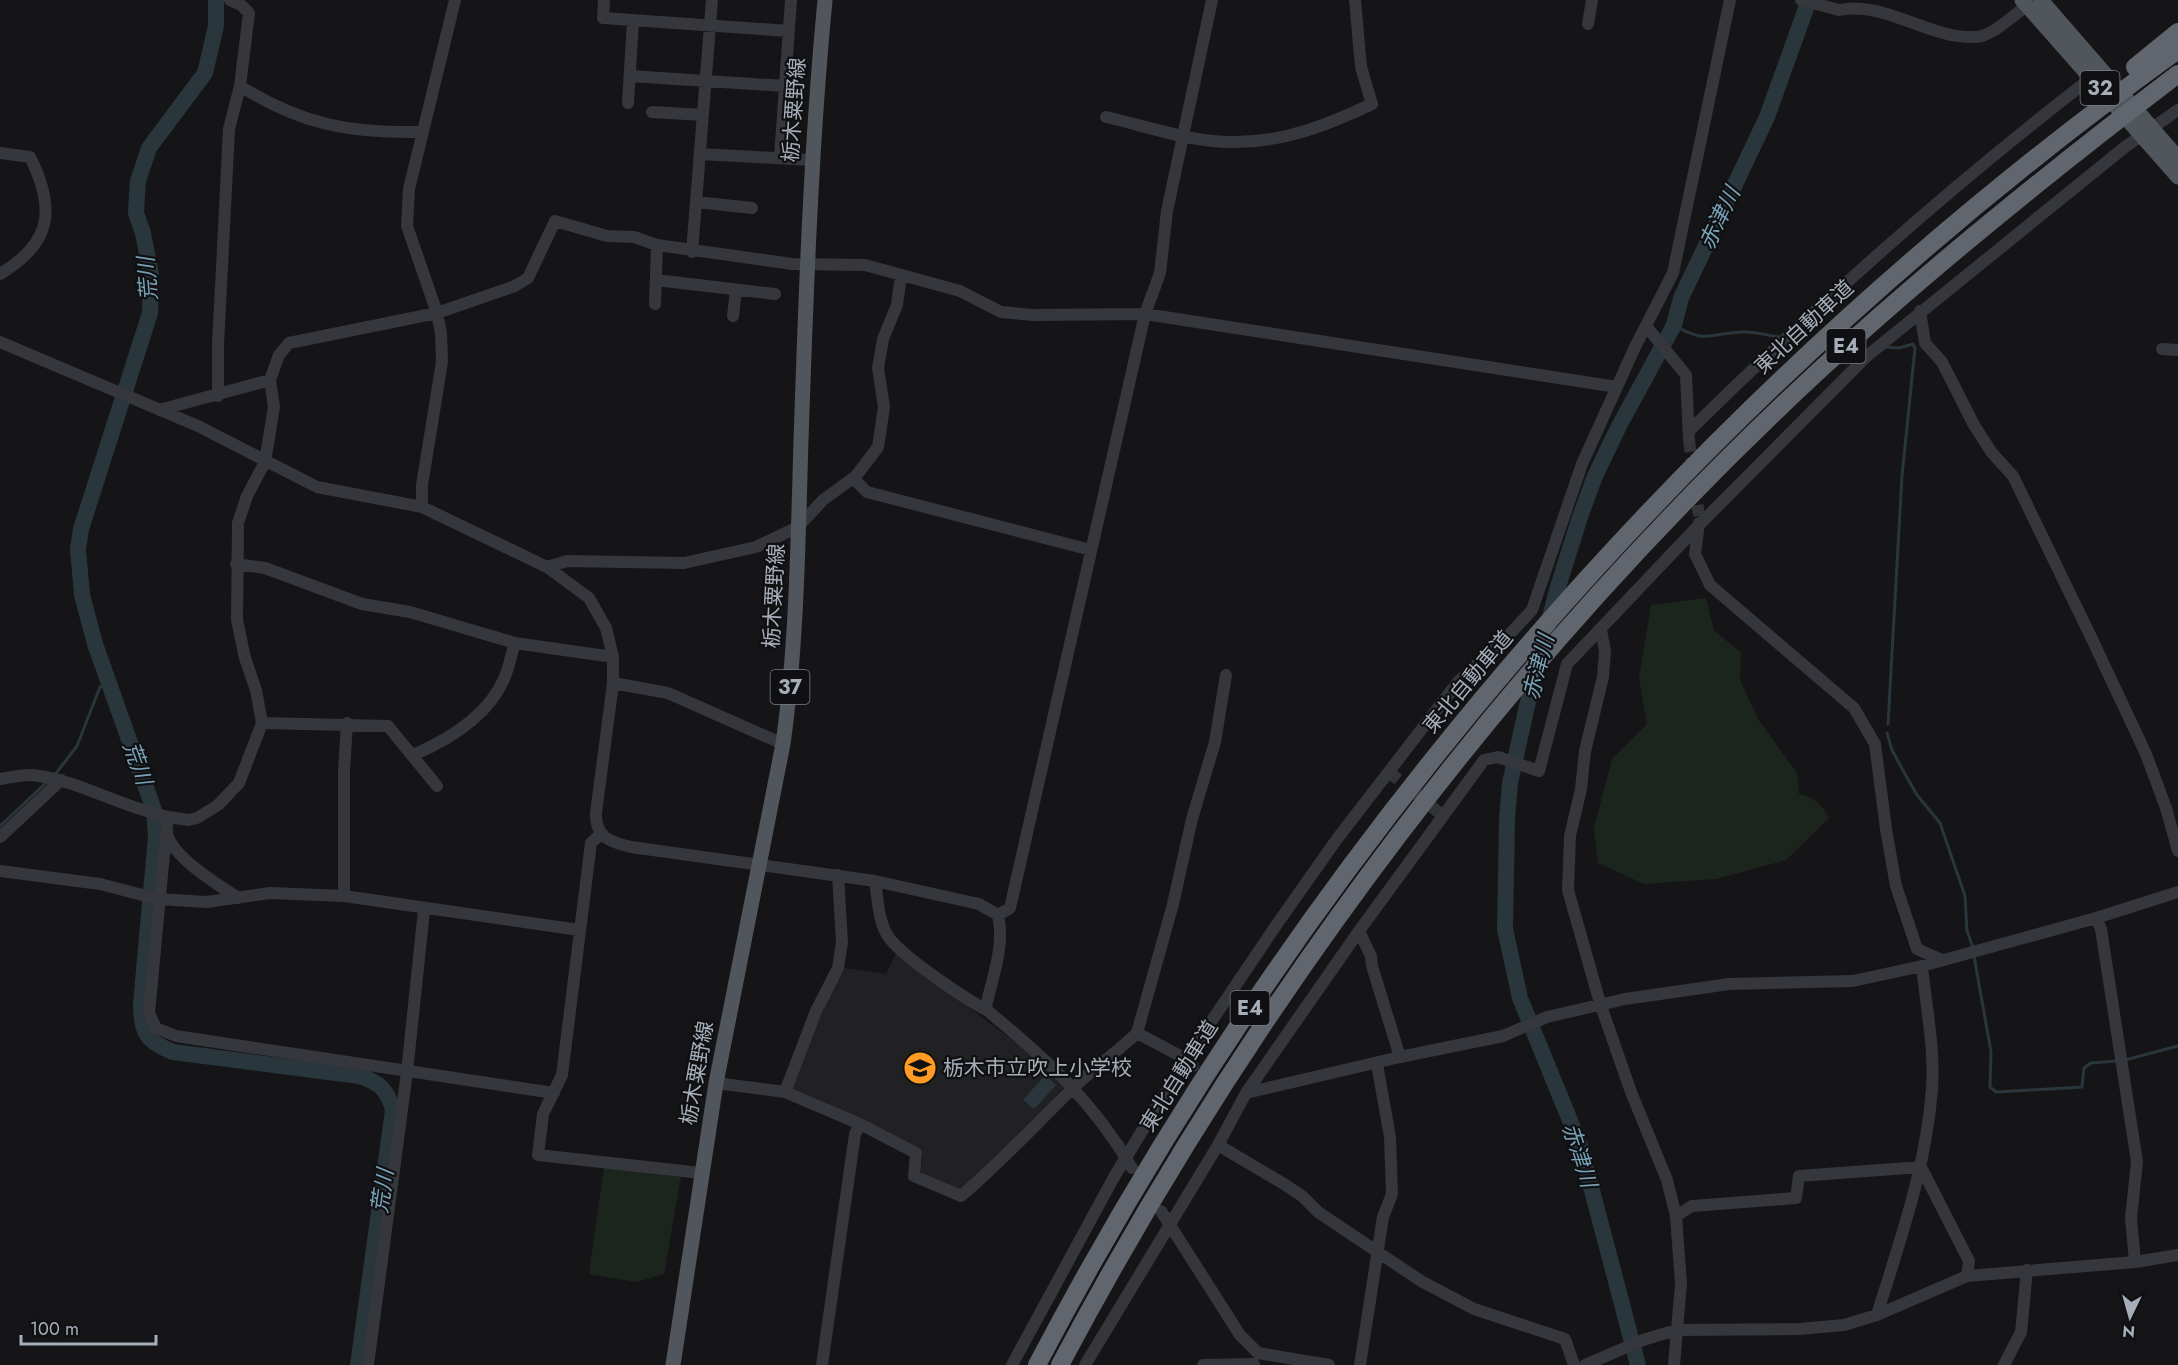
<svg xmlns="http://www.w3.org/2000/svg" width="2178" height="1365" font-family="Jost,'Noto Sans JP',sans-serif">
<style>
.built{fill:#212124}
.green{fill:#1c251d}
.water{fill:#29363c}
.lines{fill:none;stroke-linecap:round;stroke-linejoin:round}
.stream{stroke:#29363c;stroke-width:3}
.river{stroke:#29363c;stroke-width:16}
.minor-tunnel{stroke:#323437;stroke-width:12;stroke-dasharray:12 6;stroke-linecap:butt}
.minor{stroke:#35373c;stroke-width:12}
.major{stroke:#51555c;stroke-width:15}
.highway{stroke:#61666e;stroke-width:18}
.labels{text-anchor:middle;stroke-width:4.5;stroke-linejoin:round;paint-order:stroke}
.shield{fill:#101012;stroke:#787f87;stroke-width:1.5}
.shield-label{font-size:20px;font-weight:bold;fill:#a5aeb9}
.street-label{font-size:21px;fill:#a5aeb9;stroke:#101012}
.poi-label{font-size:21px;fill:#a5aeb9;stroke:#101012;text-anchor:start}
.water-label{font-size:22px;font-style:italic;fill:#78a2b7;stroke:#101012}
</style>
<rect width="100%" height="100%" fill="#151517"/>
<path class="built" d="M896 953 1023 1048 1064 1087 1006 1151 960 1190 920 1172 923 1158 919 1151 788 1090 819 1015 845 968 886 974Z"/>
<path class="green" d="M1706 598 1714 631 1741 652 1740 680 1758 719 1797 773 1799 794C1814 797 1822 804 1829 818L1786 860 1716 879 1644 884 1598 863 1594 828 1612 759 1647 724 1639 678 1651 605Z
M604 1167 681 1177 664 1274 636 1282 589 1274Z"/>
<path class="water" d="M1045 1075 1056 1085 1034 1109 1023 1100Z"/>
<g class="lines">
<path class="stream" d="M1674 325C1708 346 1713 331 1747 332 1758 332 1769 336 1780 337
M1884 347 1899 348 1913 344 1915 348 1902 476 1888 724
M1887 733 1892 750 1905 774 1917 795 1940 823 1965 896 1967 931 1972 945
M54 776 77 746 100 687 110 682
M0 826 47 782
M1974 956 1991 1052 1990 1087 1996 1092 2082 1087 2084 1068 2091 1063 2116 1061
M2125 1060 2178 1046"/>
<path class="river" d="M216 0V26L205 73 149 148 138 181 136 213 143 233 151 274 150 313 81 529 78 549 82 595 95 644 154 810 156 836 141 1004C141 1033 146 1041 173 1052L359 1076C379 1082 387 1089 393 1110L358 1365
M1638 1365 1580 1145 1520 998 1505 929 1507 819 1510 783 1527 706 1557 590 1580 517 1595 476 1619 426 1674 325 1681 298 1767 117 1809 0"/>
<path class="minor-tunnel" d="M1689 440 1693 470
M1695 487 1699 516
M1389 772 1442 815"/>
<path class="minor" d="M604 0 603 18 789 31
M1801 0 1839 10C1884 0 1928 39 1975 37 1995 36 2015 12 2033 2
M1588 24 1592 0
M630 76 785 86
M240 86C303 125 349 133 421 132
M628 103 633 21
M652 112 703 115
M1106 117C1146 126 1190 142 1232 142 1282 143 1328 125 1372 104L1361 67 1355 0
M0 153 30 157C56 209 52 243 0 274
M700 154 811 160
M780 158 791 0
M696 202 752 208
M692 252 712 0
M656 280 775 294
M655 304 657 245 792 264 865 265 960 291 1001 312 1033 315 1145 314 1617 387
M1920 311 1925 343 1942 362 1974 425 1992 453 2013 476 2092 639 2146 754 2166 808 2178 851
M733 316 736 290
M1646 326 1686 375 1689 440
M0 342 198 426 317 487 422 507 547 567 589 598 606 628 613 657V683L596 813C595 837 610 842 631 847L875 881 979 904 998 915C1005 945 993 976 986 1006L988 1011C1048 1061 1092 1100 1132 1168
M2162 349 2178 350
M218 396V345L229 129 240 86 249 13 241 5 230 0
M159 410 270 380
M1689 431C1816 306 1950 187 2091 78
M853 478 867 492 1091 550
M422 507V485L442 362 441 333 437 313 407 226 409 189 455 0
M1699 523 1695 554 1710 585 1854 708 1875 744 1886 829 1896 886 1917 949 1942 960
M236 564 265 568 362 604 410 612 515 643 613 657
M547 567 567 561 684 563 756 547 798 527 823 500 856 476 878 447 884 407 878 368 883 339 897 305 901 275
M1601 630 1605 651 1603 677 1585 751 1581 789 1570 836 1568 890 1600 1003 1631 1092 1667 1180 1676 1216 1681 1284 1674 1365
M613 683 668 693 783 744
M262 723 388 726 437 786
M413 755C448 740 488 716 504 679 509 668 511 655 515 643
M0 779C10 777 22 775 32 775 80 780 122 808 169 817
M166 833 149 1013 156 1028 176 1036 554 1093
M601 834 591 843 562 1075 543 1114 538 1155 701 1173
M0 837 61 780
M0 871 100 884 158 899 207 902 270 893 344 896V771L347 723
M875 881C878 899 878 924 890 939 907 960 964 998 988 1011
M344 896 579 930
M238 898C219 885 168 855 167 831 166 827 168 821 169 817L188 820 197 818 218 805 239 783 262 723 256 690 245 658 237 620 238 523 247 496 265 462 274 407 270 380 279 355 289 343 437 313 515 286 528 278 555 221 607 236 634 237 657 245
M998 915 1010 908 1145 314 1160 273 1167 211 1212 0
M2096 918 2101 929 2137 1162 2131 1218 2135 1262
M1400 1057 1503 1036 1547 1017 1625 999 1729 984 1853 981 1922 966 2096 918 2178 892
M1193 1066 1186 1059 1137 1033 1173 904 1192 819 1215 742 1226 675
M716 1083 785 1092 860 1124 916 1153 914 1176 961 1196C1000 1163 1034 1126 1071 1090 1091 1070 1116 1053 1137 1033
M785 1092 816 1011 838 968 842 943 838 875
M1246 1093 1400 1057 1372 966 1371 956 1359 931
M1218 1145 1284 1184 1302 1196 1318 1212 1421 1281 1474 1309 1565 1339 1574 1365
M1921 1167 1969 1261 1967 1276
M1161 1211 1240 1335 1258 1353 1329 1365
M1676 1216 1692 1206 1796 1198 1799 1176 1921 1167
M1877 1315C1900 1240 1926 1168 1932 1089 1935 1049 1926 1006 1922 966
M368 1365 407 1072 424 910
M822 1365 855 1134 860 1124
M1012 1365 1114 1177 1186 1059 1277 924 1337 839 1458 682 1506 638 1532 610 1582 464 1635 347 1673 273 1730 0
M1085 1365 1218 1145 1246 1093 1359 931 1484 760 1498 757 1539 771 1567 664 1699 525 1867 356 2125 147 2178 110
M1203 1365 1254 1364
M1360 1365 1383 1217 1392 1194 1390 1137 1377 1064
M1585 1365 1643 1340 1676 1330 1799 1329 1844 1325 1877 1315 1967 1276 2135 1262 2178 1255
M2004 1365 2021 1332 2027 1270"/>
<path class="major" d="M2022 0 2178 177
M2041 0 2178 158
M673 1365 716 1083 783 744C797 643 798 541 801 440 806 293 811 146 825 0"/>
<path class="highway" d="M2135 67 2178 32
M1037 1365C1310 845 1702 393 2178 50
M1060 1365C1257 994 1515 651 1824 366 1937 262 2056 167 2178 74"/>
</g>
<defs>
<symbol id="school-disc" viewBox="-11 -11 22 22"><circle r="9.5" fill="#ff9a25" stroke="#101012"/><path d="M0-5L7-2L0 1L-7-2ZM-4 1L0 2.5L4 1V4Q0 6-4 4Z" fill="#111"/></symbol>
</defs>
<g fill-rule="evenodd">
<use href="#school-disc" x="901" y="1049" width="38" height="38"/>
</g>
<g class="labels">
<g class="shield">
<rect x="2080.5" y="71" width="39" height="34" rx="4.5"/>
<rect x="1826.5" y="329" width="39" height="34" rx="4.5"/>
<rect x="770.5" y="670" width="39" height="34" rx="4.5"/>
<rect x="1230.5" y="991" width="39" height="34" rx="4.5"/>
</g>
<g class="shield-label">
<text x="2100" y="95">32</text>
<text x="1846" y="353">E4</text>
<text x="790" y="694">37</text>
<text x="1250" y="1015">E4</text>
</g>
<g class="street-label">
<text transform="translate(794 110) rotate(-86)" y="7">栃木粟野線</text>
<text transform="translate(1804 327) rotate(-43)" y="7">東北自動車道</text>
<text transform="translate(774 596) rotate(-87)" y="7">栃木粟野線</text>
<text transform="translate(1468 682) rotate(-50)" y="7">東北自動車道</text>
<text transform="translate(697 1073) rotate(-80)" y="7">栃木粟野線</text>
<text transform="translate(1179 1076) rotate(-58)" y="7">東北自動車道</text>
</g>
<g class="poi-label">
<text x="943" y="1075">栃木市立吹上小学校</text>
</g>
<g class="water-label">
<text transform="translate(1719 218) rotate(-65)" y="8">赤津川</text>
<text transform="translate(147 279) rotate(-95)" y="8">荒川</text>
<text transform="translate(1538 667) rotate(-76)" y="8">赤津川</text>
<text transform="translate(138 763) rotate(70)" y="8">荒川</text>
<text transform="translate(1580 1155) rotate(72)" y="8">赤津川</text>
<text transform="translate(382 1191) rotate(-82)" y="8">荒川</text>
</g>
</g>
<g transform="translate(2130 1317) rotate(185)" stroke="#101012" stroke-width="4.5" paint-order="stroke">
<path d="M0-4.5L10 22L0 15L-10 22Z" fill="#a5aeb9"/>
<text y="-9" font-size="16" font-weight="bold" text-anchor="middle" fill="#a5aeb9">N</text>
</g>
<path d="M21 1335v9h135v-9" fill="none" stroke="#a5aeb9" stroke-width="3"/>
<text x="30" y="1335" font-size="18" fill="#a5aeb9" stroke="#101012" stroke-width="4.5" paint-order="stroke">100 m</text>
</svg>
